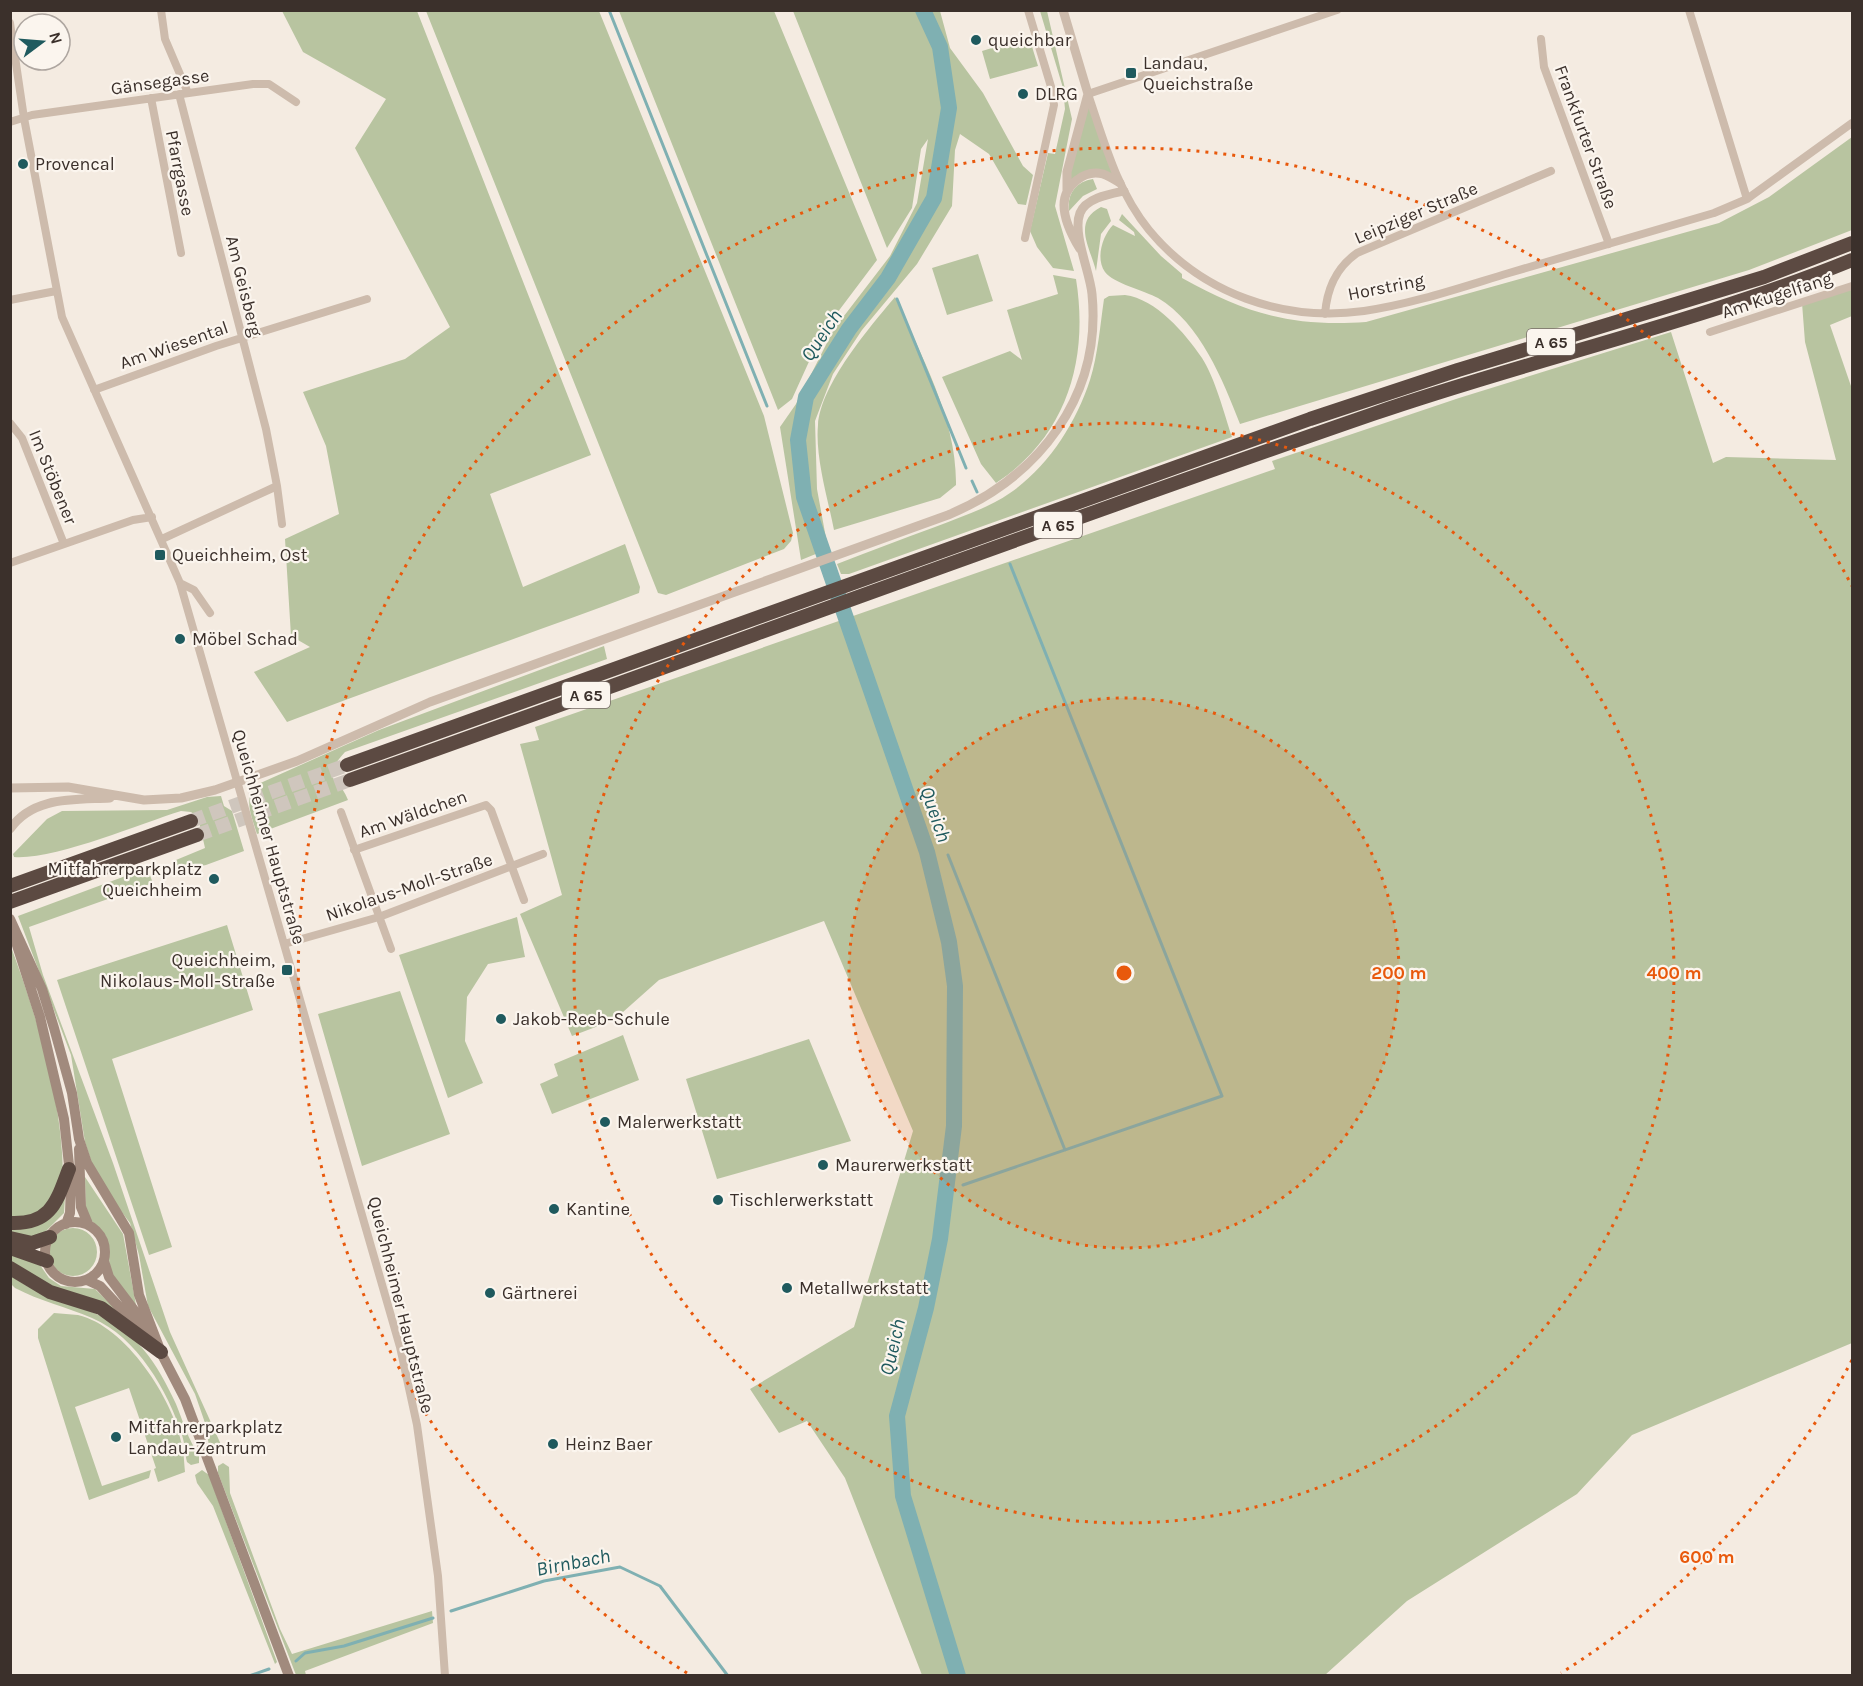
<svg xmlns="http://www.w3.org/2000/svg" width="1863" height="1686" font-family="Karla,sans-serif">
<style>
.green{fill:#b8c4a0}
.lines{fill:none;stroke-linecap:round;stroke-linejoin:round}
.stream{stroke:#7fb0b2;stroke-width:3}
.river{stroke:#7fb0b2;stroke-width:16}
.motorway-tunnel{stroke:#cfc6bd;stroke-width:14;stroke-dasharray:14 7;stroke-linecap:butt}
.minor{stroke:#cdbbac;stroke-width:8}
.tertiary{stroke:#cdbbac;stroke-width:9}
.secondary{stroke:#a18a7d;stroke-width:10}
.motorway{stroke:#5c4a42;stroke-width:14}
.ring{fill:none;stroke:#e8590c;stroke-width:3;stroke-dasharray:3 6}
.poi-dot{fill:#1f5a5e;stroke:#fbf5ee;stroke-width:2}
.labels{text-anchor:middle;stroke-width:4.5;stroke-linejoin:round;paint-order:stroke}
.shield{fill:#fbf5ee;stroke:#756b66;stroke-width:1.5}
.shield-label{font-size:16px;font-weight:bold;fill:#3b302b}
.poi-label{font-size:18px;fill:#3b302b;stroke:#fbf5ee;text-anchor:start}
.street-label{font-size:18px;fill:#3b302b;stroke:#fbf5ee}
.water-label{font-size:20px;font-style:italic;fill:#1f5a5e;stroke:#fbf5ee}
.centre{fill:#e8590c;stroke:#fbf5ee;stroke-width:3}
.ring-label{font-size:18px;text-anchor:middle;font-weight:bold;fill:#e8590c;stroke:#fbf5ee;stroke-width:4.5;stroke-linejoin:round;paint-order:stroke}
</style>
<rect width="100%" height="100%" fill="#f4ebe1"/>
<path class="green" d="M282 11H417L591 455 490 494 523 587 625 544 640 587 639 593C522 637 404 677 287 722L254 672 310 647 291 636 285 539 339 514 326 446 303 392 405 359 450 327 355 148 386 99 303 52Z
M426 11H599L764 416 793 533 791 541 784 549 666 595 658 593Z
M619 11H774L877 260 822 333 792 399 778 410Z
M793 11H940L950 48 983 93 1023 166 1033 175 1026 205 1018 204 989 154 960 134 955 150 952 206 917 264 862 330 833 374 815 421 817 489 828 549 801 560 780 427 796 404 834 329 890 256 917 203 928 139 921 149 912 208 887 248Z
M1040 11H1047L1072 119 1055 206 1074 271 1053 268 1037 247 1030 231 1048 153 1055 154 1065 109 1063 88Z
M1029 37 1038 66 990 79 982 51Z
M1088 94 1117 177 1098 174 1071 185 1067 172Z
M1852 137V230L1749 270 1240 424C1223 380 1200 323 1158 298 1145 291 1113 283 1105 272 1095 258 1103 235 1113 225L1135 236 1134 232 1119 220 1122 214 1161 256 1182 274V278C1246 314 1293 327 1366 322L1719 223 1769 197Z
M1093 179 1097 189 1083 196 1069 211C1067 194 1075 182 1093 179Z
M1101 207 1107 209 1111 221 1101 234 1096 271C1090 247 1072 222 1101 207Z
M978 254 993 301 947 315 932 268Z
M1053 275 1076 279C1089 360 1067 436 996 483L981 464 942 377 1010 351 1022 360 1007 310 1058 294Z
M1852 286V316L1830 325 1852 389V1343L1632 1435 1577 1494 1407 1601 1325 1675H922L845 1478 807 1421 779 1433 750 1389 854 1327 913 1131 824 921 659 980 614 1020 572 1036 520 914 562 895 520 744 539 740 535 727 1275 469 1272 461 1459 398 1671 332 1713 463 1726 457 1836 460 1805 342 1802 303Z
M1125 295C1156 299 1185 333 1202 358 1215 378 1224 413 1232 437L849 574H841L837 564C870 551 902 539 935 527 960 517 987 509 1010 493 1048 467 1076 423 1090 380 1098 354 1100 326 1104 299L1109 296Z
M895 297C921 356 957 419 956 485L940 498 834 530C828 499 815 457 818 425 821 384 869 328 895 297Z
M604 646 607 659 345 752C318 782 338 774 348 800L257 834C252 817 243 800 256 785L379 730Z
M221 796 224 806 232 811 244 851 206 865 177 871 176 860 205 848 198 817 191 812 181 811C139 824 55 860 14 857L13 854 47 819 62 811 167 810 207 797Z
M147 868 153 883 29 927 43 975 113 1163 170 1332 223 1449 222 1453 218 1455 210 1450 204 1420 195 1394 148 1306 139 1255 130 1223 97 1179 85 1142 71 1055 18 916Z
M517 917 525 957 488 964 467 997 465 1041 483 1083 448 1098 399 955Z
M227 925 253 1010 112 1059 172 1247 149 1255 57 980Z
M10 944C37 1017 62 1097 63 1175L61 1183 39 1214 10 1219Z
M400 991 450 1134 362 1166 318 1014Z
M623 1035 639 1080 552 1114 540 1084 558 1076 554 1064Z
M809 1039 851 1141 717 1179 686 1079Z
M85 1177 123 1234 136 1305 111 1275 106 1236 86 1215Z
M65 1196 64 1213 43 1234 34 1238 11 1234 10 1228Z
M49 1252a24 24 0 1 1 48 0a24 24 0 1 1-48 0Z
M11 1253 40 1265 49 1278 61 1286 95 1289 122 1315 56 1288 11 1263Z
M11 1276C56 1308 104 1302 143 1349 157 1365 167 1385 176 1404 183 1421 188 1440 199 1455V1463L191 1465 187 1462C185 1454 185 1444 182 1435 168 1391 137 1337 92 1318 66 1307 40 1301 15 1288L11 1284Z
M54 1313C62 1314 70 1314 78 1315 126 1326 173 1399 182 1445 184 1454 184 1463 185 1472L158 1482 154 1469 156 1468 129 1388 75 1407 102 1486 151 1470 149 1478 89 1500 38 1338V1329Z
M223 1463 229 1467 230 1493 280 1629 292 1654 432 1611 433 1623 305 1671 306 1675H296L218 1473V1466Z
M202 1470 209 1475 277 1662 275 1664 213 1506 197 1483 195 1475Z"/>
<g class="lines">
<path class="stream" d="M609 10 767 406
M897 299 966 468
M972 481 977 492
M948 855 1065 1150
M963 1185 1222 1096 1010 564
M946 1190H948
M451 1611 544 1581 620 1567 660 1586 728 1676
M296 1661 305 1653 344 1646 433 1618
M249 1676 269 1669"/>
<path class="river" d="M923 10 940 47 949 108 934 198 888 278 849 329 806 397 798 440 804 497 927 852 949 942 955 986 954 1126 940 1239 926 1308 897 1416 903 1496 958 1676"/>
<path class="motorway-tunnel" d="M191 821 347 765
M197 835 350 780"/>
<path class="minor" d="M161 10 165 39 188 93
M1337 10 1088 94C1104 141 1117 191 1149 230 1202 294 1283 322 1364 311 1413 304 1462 287 1509 273 1578 253 1646 233 1714 213L1747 199 1852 123
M1689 10 1747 199
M10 23 24 118 62 317 180 583 400 1347 417 1425 438 1576 445 1676
M1541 39 1544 67 1609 244
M151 98 181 253
M10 122 32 115 253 84H269L296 102
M1025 238 1054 105 1052 90 1028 10
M10 300 56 291
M1325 314C1327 288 1336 268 1357 253L1551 171
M1710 332 1852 286
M94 390 216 346 367 299
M10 423 22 438 64 544
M277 486 282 524
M162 539 277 486 266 429 179 94
M10 563 133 520 152 517
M180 583 194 590 210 613
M341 812 391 949
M354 850 486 805 491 810 524 900
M284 944 379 917 543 854"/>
<path class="tertiary" d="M1063 10 1088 94 1067 172V192
M1080 249C1072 236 1064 221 1064 205 1064 186 1084 169 1103 174 1109 176 1115 180 1120 183
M10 788 68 787 144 800 181 798 215 790 297 761 430 702 948 515C1039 477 1102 396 1092 294 1090 272 1072 233 1080 213 1086 198 1110 194 1124 191
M10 829C33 796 74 800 110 798"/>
<path class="secondary" d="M10 919 42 989 54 1028 72 1093 79 1139 87 1163 129 1233 139 1295 161 1352
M14 936 40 1017 64 1119 71 1183 70 1213 66 1224
M79 1149 81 1207 88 1224
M45 1252a30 30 0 1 1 60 0a30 30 0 1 1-60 0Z
M104 1261 109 1277 150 1331
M87 1280 100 1286 146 1336
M158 1347 185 1399 289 1676"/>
<path class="motorway" d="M347 765 1310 419 1458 370 1764 277 1852 243
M350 780C691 659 1031 532 1373 414 1532 359 1697 323 1852 260
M10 886 191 821
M10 902 197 835
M10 1223C52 1225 57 1200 69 1169
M10 1238 32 1243 50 1237
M10 1248 47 1261
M10 1268 50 1292 101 1308 161 1352"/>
</g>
<circle cx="1124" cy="973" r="275" fill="#e8590c" fill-opacity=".12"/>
<g class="ring">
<circle cx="1124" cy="973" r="275"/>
<circle cx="1124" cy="973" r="550"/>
<path d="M1852 1360A825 825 0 0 1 1561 1673M687 1673A825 825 0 1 1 1852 586"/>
</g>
<g class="poi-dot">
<circle cx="976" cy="40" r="6"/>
<rect x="1125" y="67" width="12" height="12" rx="3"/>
<circle cx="1023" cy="94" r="6"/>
<circle cx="23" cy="164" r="6"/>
<rect x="154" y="549" width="12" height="12" rx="3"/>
<circle cx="180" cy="639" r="6"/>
<circle cx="214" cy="879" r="6"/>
<rect x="281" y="964" width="12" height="12" rx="3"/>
<circle cx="501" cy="1019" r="6"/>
<circle cx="605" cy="1122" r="6"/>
<circle cx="823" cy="1165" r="6"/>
<circle cx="718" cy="1200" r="6"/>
<circle cx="554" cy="1209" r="6"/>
<circle cx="787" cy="1288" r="6"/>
<circle cx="490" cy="1293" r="6"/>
<circle cx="116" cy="1437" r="6"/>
<circle cx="553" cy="1444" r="6"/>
</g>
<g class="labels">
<g class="shield">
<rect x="1527" y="329" width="48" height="26" rx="4.5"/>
<rect x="1034" y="512" width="48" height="26" rx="4.5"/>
<rect x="562" y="682" width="48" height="26" rx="4.5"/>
</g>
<g class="shield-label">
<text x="1551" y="348">A 65</text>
<text x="1058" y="531">A 65</text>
<text x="586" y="701">A 65</text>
</g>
<g class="poi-label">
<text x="988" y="46">queichbar</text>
<text x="1143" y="69">Landau,<tspan x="1143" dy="21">Queichstraße</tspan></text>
<text x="1035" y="100">DLRG</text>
<text x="35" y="170">Provencal</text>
<text x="172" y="561">Queichheim, Ost</text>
<text x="192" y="645">Möbel Schad</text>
<text x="202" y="875" text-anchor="end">Mitfahrerparkplatz<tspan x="202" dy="21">Queichheim</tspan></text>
<text x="275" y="966" text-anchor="end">Queichheim,<tspan x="275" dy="21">Nikolaus-Moll-Straße</tspan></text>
<text x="513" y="1025">Jakob-Reeb-Schule</text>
<text x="617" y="1128">Malerwerkstatt</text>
<text x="835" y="1171">Maurerwerkstatt</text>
<text x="730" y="1206">Tischlerwerkstatt</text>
<text x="566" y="1215">Kantine</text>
<text x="799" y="1294">Metallwerkstatt</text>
<text x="502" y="1299">Gärtnerei</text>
<text x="128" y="1433">Mitfahrerparkplatz<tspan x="128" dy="21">Landau-Zentrum</tspan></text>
<text x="565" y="1450">Heinz Baer</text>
</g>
<g class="street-label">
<text transform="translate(160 82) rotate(-8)" y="6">Gänsegasse</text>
<text transform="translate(1586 137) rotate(70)" y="6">Frankfurter Straße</text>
<text transform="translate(180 173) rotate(79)" y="6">Pfarrgasse</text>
<text transform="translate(1416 213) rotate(-23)" y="6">Leipziger Straße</text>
<text transform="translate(244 286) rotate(76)" y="6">Am Geisberg</text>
<text transform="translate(1386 287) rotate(-11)" y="6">Horstring</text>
<text transform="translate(1777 295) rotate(-18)" y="6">Am Kugelfang</text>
<text transform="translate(174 345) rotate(-19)" y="6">Am Wiesental</text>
<text transform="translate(53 477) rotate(68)" y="6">Im Stöbener</text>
<text transform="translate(413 814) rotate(-19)" y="6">Am Wäldchen</text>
<text transform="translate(269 837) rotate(74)" y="6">Queichheimer Hauptstraße</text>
<text transform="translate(409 887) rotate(-19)" y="6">Nikolaus-Moll-Straße</text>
<text transform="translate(401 1305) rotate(76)" y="6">Queichheimer Hauptstraße</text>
</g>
<g class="water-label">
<text transform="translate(821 335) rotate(-56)" y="7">Queich</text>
<text transform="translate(936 814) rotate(71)" y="7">Queich</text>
<text transform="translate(892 1347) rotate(-77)" y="7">Queich</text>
<text transform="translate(573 1562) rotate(-11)" y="7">Birnbach</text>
</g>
</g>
<circle cx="1124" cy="973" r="9" class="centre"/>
<g class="ring-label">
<text x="1399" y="979">200 m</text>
<text x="1674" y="979">400 m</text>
<text x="1707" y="1563">600 m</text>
</g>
<rect width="1863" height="1686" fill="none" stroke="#3b302b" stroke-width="24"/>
<g transform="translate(42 42) rotate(74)"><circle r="28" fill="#fbf5ee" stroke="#aea6a0" stroke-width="1.5"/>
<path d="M0-4.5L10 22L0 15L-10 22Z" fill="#1f5a5e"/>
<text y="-9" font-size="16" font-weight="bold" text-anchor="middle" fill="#3b302b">N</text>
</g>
</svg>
